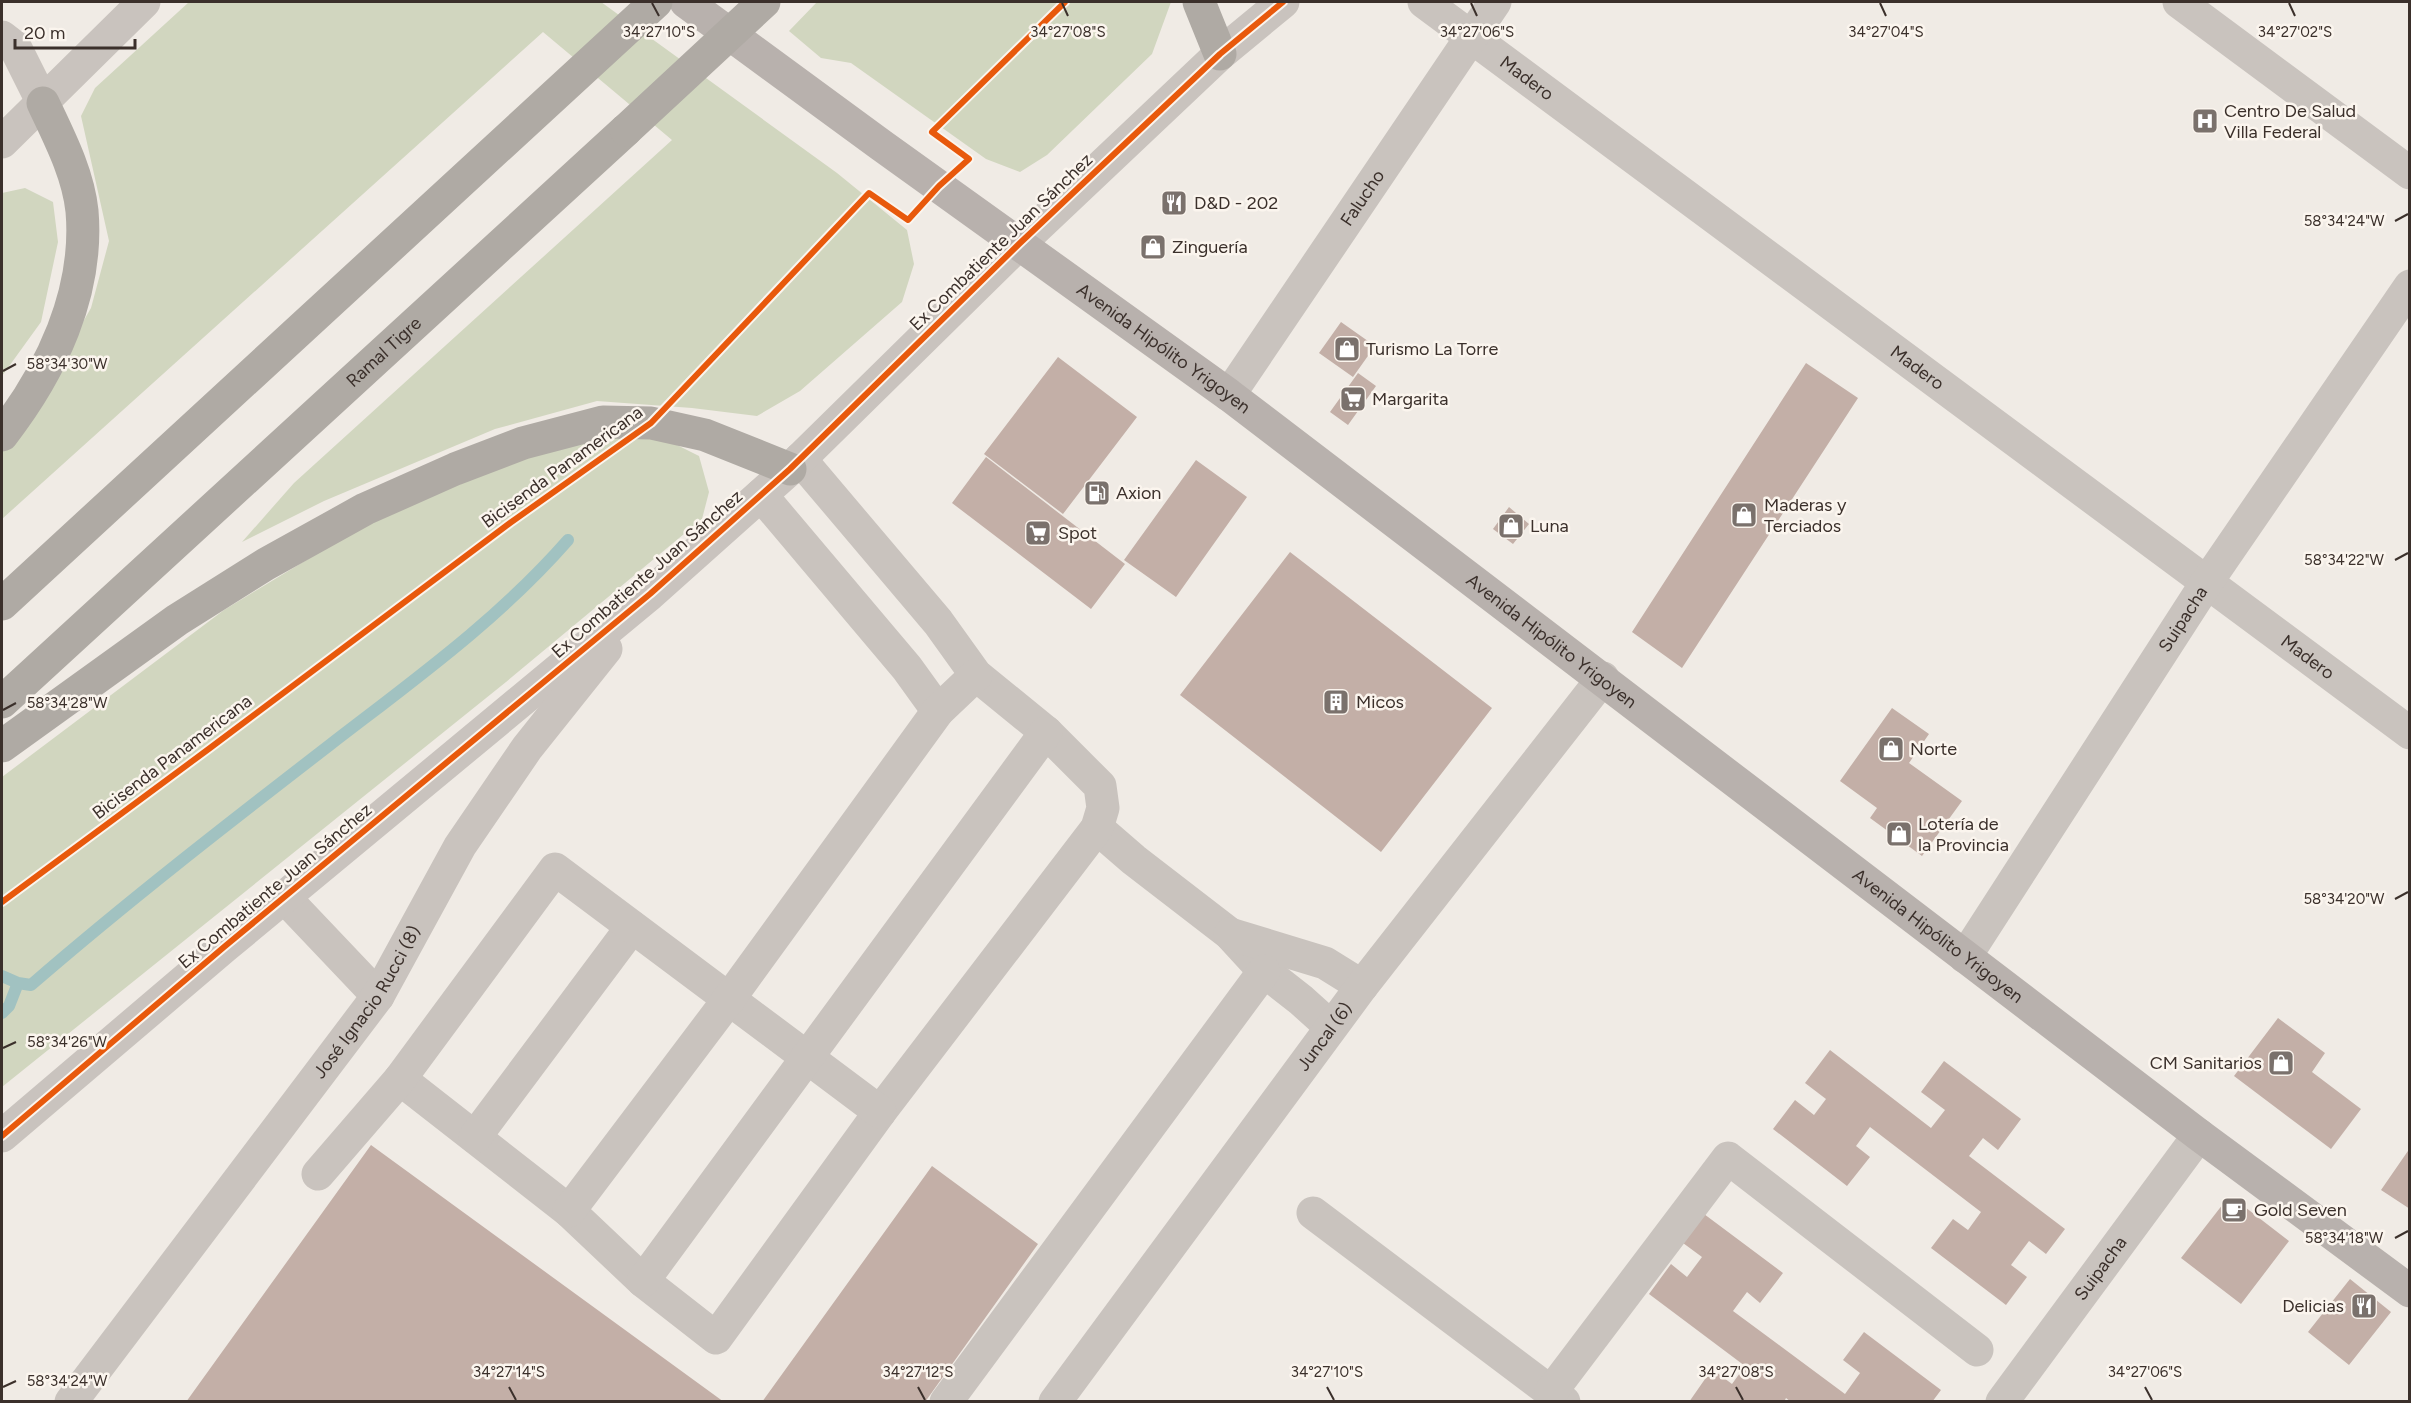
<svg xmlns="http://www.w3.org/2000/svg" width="2411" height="1403" font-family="Figtree,sans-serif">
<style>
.green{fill:#d1d6bf}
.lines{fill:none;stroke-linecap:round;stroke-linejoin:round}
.stream{stroke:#a1c2c1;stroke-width:12}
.building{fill:#c3afa7}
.minor{stroke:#c9c3be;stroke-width:33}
.major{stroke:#b8b1ad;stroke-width:33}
.highway{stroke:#afaaa4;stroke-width:33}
.highway-bridge{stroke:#afaaa4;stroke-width:33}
.cycleway-casing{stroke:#fbf5ee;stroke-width:10}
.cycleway{stroke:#e8590c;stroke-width:6}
.ticks{fill:none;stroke:#3b302b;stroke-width:2}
.labels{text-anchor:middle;stroke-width:5;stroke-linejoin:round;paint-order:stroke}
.street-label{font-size:18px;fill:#3b302b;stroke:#fbf5ee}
.poi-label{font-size:18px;fill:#3b302b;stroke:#fbf5ee;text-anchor:start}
.ticks-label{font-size:15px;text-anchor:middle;fill:#3b302b;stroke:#fbf5ee;stroke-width:5;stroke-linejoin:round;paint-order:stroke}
</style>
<rect width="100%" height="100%" fill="#f0ebe5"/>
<path class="green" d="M189 2H601L837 173 907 230 914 264 902 302 800 391 757 416 692 408 597 401 495 429 324 501 242 542 294 483 672 140 543 32 2 519V445L36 403 91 308 109 241 81 116 95 88Z
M817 2H1171L1152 54 1047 155 1020 172 986 159 851 63 821 58 789 31Z
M25 188 53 202 58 242 41 322 2 376V193Z
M608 433 659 436 699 456 709 492 702 519 506 682 2 1087V777L224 610 356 530 517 455Z"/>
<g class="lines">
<path class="stream" d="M2 976 18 983 31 985C128 901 230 822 331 744 414 680 499 619 568 540
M2 1013 9 1006 18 983"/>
</g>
<path class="building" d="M1341 322 1375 346 1353 377 1319 353Z
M1058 357 1137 417 1063 514 984 454Z
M1806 363 1858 398 1682 668 1632 632Z
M1358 373 1376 386 1348 425 1330 412Z
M986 457 1125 564 1091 609 952 503Z
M1196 460 1247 497 1176 597 1124 560Z
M1509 507 1529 524 1513 544 1493 529Z
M1290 552 1492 708 1381 852 1180 695Z
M1892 708 1929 734 1909 763 1962 801 1922 856 1870 818 1877 808 1840 781Z
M2278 1018 2325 1053 2312 1072 2361 1109 2331 1149 2234 1076Z
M1830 1050 1931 1128 1945 1110 1921 1092 1944 1061 2021 1119 1998 1150 1983 1138 1969 1156 2065 1229 2046 1254 2029 1241 2011 1265 2027 1277 2006 1305 1931 1248 1953 1219 1968 1230 1981 1212 1870 1127 1856 1146 1870 1157 1847 1186 1773 1129 1795 1100 1814 1115 1826 1099 1805 1083Z
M371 1145 724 1402H186Z
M2410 1148V1209L2381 1190Z
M932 1166 1038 1244 925 1402H762Z
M2223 1204H2241L2289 1241 2241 1304 2181 1258Z
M1704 1214 1783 1273 1760 1303 1747 1292 1733 1311 1845 1394 1860 1373 1843 1360 1864 1332 1941 1390 1932 1402H1791L1786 1398 1784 1402H1689L1712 1369 1732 1384 1745 1366 1649 1294 1671 1264 1687 1277 1702 1257 1683 1243Z
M2350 1279 2391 1312 2349 1365 2308 1332Z"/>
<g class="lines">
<g class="minor">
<path id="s1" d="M1424 2 2410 733"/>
<path d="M2179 2 2410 173"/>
<path d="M2 37 15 47 43 103"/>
<path d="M2 142 144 2"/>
<path id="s2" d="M1229 395 1495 2"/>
<path d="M761 495 907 668 938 711"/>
<path d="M1097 828 1134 860 1230 934 1264 971 1301 1000 1331 1027"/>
<path d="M284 897 378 996"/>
<path d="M1230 934 1325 963 1362 986"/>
<path id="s3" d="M1965 957 2207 582 2410 286"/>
<path d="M400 1079 569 1211 643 1281 716 1338 880 1112 1097 828 1103 808 1100 786 1046 732 976 675 938 622 800 459"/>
<path d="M2 1136 224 947 650 594 790 469 1019 244 1220 54 1283 2"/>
<path d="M475 1137 632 927"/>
<path d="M318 1174 400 1079 555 869 880 1112"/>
<path d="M569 1211 729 999 938 711 976 675"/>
<path d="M1313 1213 1564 1402"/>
<path d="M643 1281 1046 732"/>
<path d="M1551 1392 1728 1158 1977 1350"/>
<path id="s4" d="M71 1402 378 996 460 846 527 748 606 649"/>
<path d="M946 1402 1264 971"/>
<path id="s5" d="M1055 1402 1362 986 1603 678"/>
<path id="s6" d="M2002 1402 2199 1135"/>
</g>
<path class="major" id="s7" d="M686 2 881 145 1229 395 2199 1135 2410 1291"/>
<g class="highway">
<path d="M1199 2 1220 54"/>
<path d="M2 435C51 372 89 293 82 211 78 173 59 137 43 103"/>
<path d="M2 604 656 2"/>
<path id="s8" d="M2 702 626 130"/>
<path d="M2 746 177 620 266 564 365 509 455 469 523 443 603 422 651 423 705 435 790 469"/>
</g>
<path class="highway-bridge" d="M626 130 764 2"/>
<defs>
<path id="cycleway" d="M2 902 210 748 510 523 651 423 869 193 908 220 939 186 969 159 932 132 1065 2
M2 1136 224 947 650 594 790 469 1019 244 1220 54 1283 2"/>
</defs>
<use href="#cycleway" class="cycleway-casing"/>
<use href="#cycleway" class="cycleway"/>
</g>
<path class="ticks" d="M652 3 659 16M1062 3 1068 16M1471 3 1477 16M1880 3 1886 16M2289 3 2295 16M2395 221 2408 214M3 371 16 364M2395 560 2408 553M3 710 16 703M2395 899 2408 892M3 1048 16 1042M2395 1238 2408 1231M3 1387 16 1381M509 1387 516 1400M918 1387 925 1400M1327 1387 1334 1400M1736 1387 1743 1400M2145 1387 2152 1400"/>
<defs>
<symbol id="hospital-square" viewBox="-11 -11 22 22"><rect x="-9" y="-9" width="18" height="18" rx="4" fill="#7a716c" stroke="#fbf5ee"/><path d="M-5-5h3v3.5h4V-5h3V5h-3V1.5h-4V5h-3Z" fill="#fff"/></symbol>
<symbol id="restaurant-square" viewBox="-11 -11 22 22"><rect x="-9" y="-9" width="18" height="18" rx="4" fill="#7a716c" stroke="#fbf5ee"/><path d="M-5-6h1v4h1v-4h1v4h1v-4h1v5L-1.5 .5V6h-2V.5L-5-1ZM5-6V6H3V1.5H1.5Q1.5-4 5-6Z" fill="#fff"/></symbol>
<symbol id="shop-square" viewBox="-11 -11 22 22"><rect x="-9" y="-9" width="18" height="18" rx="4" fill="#7a716c" stroke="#fbf5ee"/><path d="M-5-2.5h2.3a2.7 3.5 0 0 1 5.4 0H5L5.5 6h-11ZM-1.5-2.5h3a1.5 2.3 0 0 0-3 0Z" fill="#fff"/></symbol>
<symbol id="supermarket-square" viewBox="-11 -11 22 22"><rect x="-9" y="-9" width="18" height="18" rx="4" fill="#7a716c" stroke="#fbf5ee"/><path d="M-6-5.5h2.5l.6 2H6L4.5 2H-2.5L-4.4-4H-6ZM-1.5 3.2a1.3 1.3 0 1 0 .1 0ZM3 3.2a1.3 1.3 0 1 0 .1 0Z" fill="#fff"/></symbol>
<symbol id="fuel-square" viewBox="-11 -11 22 22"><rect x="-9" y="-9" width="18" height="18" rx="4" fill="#7a716c" stroke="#fbf5ee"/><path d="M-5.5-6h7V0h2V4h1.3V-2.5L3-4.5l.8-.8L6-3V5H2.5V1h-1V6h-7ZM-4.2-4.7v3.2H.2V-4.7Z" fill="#fff"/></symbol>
<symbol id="building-square" viewBox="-11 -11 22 22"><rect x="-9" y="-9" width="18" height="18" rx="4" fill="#7a716c" stroke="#fbf5ee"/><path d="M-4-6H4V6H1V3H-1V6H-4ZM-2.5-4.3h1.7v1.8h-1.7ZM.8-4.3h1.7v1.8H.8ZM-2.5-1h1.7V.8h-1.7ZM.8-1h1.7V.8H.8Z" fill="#fff"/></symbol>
<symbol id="cafe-square" viewBox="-11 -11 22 22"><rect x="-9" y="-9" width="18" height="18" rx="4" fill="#7a716c" stroke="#fbf5ee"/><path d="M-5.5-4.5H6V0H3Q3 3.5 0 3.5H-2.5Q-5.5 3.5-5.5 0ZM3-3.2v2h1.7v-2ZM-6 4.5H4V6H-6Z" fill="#fff"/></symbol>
</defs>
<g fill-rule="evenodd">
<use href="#hospital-square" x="2190" y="106" width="30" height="30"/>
<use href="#restaurant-square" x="1159" y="188" width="30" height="30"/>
<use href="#shop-square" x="1138" y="232" width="30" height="30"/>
<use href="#shop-square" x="1332" y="334" width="30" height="30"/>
<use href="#supermarket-square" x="1338" y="384" width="30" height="30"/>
<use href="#fuel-square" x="1082" y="478" width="30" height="30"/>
<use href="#shop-square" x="1729" y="500" width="30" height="30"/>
<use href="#shop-square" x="1496" y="511" width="30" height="30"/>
<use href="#supermarket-square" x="1023" y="518" width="30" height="30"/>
<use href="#building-square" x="1321" y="687" width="30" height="30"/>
<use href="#shop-square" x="1876" y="734" width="30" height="30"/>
<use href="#shop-square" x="1884" y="819" width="30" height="30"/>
<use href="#shop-square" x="2266" y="1048" width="30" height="30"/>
<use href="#cafe-square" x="2219" y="1195" width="30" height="30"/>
<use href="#restaurant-square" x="2349" y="1291" width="30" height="30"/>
</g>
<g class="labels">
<g class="street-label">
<text dy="6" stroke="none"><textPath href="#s1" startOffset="128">Madero</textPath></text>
<text dy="6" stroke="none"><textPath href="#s2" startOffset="238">Falucho</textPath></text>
<text transform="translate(1001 242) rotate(-44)" y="6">Ex Combatiente Juan Sánchez</text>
<text dy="6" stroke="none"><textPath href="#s7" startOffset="590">Avenida Hipólito Yrigoyen</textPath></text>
<text dy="6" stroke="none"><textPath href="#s8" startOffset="518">Ramal Tigre</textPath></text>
<text dy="6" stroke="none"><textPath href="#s1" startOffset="614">Madero</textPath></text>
<text transform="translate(562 467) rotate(-36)" y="6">Bicisenda Panamericana</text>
<text transform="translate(647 574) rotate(-41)" y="6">Ex Combatiente Juan Sánchez</text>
<text dy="6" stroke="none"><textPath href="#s3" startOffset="402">Suipacha</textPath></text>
<text dy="6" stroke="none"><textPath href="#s7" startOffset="1076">Avenida Hipólito Yrigoyen</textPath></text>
<text dy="6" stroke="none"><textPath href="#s1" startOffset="1100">Madero</textPath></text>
<text transform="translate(172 757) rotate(-37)" y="6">Bicisenda Panamericana</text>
<text transform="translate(275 886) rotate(-40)" y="6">Ex Combatiente Juan Sánchez</text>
<text dy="6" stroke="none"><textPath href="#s7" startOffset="1562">Avenida Hipólito Yrigoyen</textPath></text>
<text dy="6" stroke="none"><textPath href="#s4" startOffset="498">José Ignacio Rucci (8)</textPath></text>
<text dy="6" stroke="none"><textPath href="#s5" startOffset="454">Juncal (6)</textPath></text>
<text dy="6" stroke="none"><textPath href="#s6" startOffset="166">Suipacha</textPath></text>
</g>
<g class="poi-label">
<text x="2224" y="117">Centro De Salud<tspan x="2224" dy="21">Villa Federal</tspan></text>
<text x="1194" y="209">D&amp;D - 202</text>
<text x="1172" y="253">Zinguería</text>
<text x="1366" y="355">Turismo La Torre</text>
<text x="1372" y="405">Margarita</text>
<text x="1116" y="499">Axion</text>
<text x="1764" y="511">Maderas y<tspan x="1764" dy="21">Terciados</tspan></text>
<text x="1530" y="532">Luna</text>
<text x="1058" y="539">Spot</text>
<text x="1356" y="708">Micos</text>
<text x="1910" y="755">Norte</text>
<text x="1918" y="830">Lotería de<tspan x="1918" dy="21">la Provincia</tspan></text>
<text x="2262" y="1069" text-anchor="end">CM Sanitarios</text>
<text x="2254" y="1216">Gold Seven</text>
<text x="2344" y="1312" text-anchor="end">Delicias</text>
</g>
</g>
<g class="ticks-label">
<text x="659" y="37">34°27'10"S</text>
<text x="1068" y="37">34°27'08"S</text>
<text x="1477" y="37">34°27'06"S</text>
<text x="1886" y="37">34°27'04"S</text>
<text x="2295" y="37">34°27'02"S</text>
<text x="2344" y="226">58°34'24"W</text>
<text x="67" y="369">58°34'30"W</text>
<text x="2344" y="565">58°34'22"W</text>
<text x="67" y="708">58°34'28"W</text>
<text x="2344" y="904">58°34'20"W</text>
<text x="67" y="1047">58°34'26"W</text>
<text x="2344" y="1243">58°34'18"W</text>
<text x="509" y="1377">34°27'14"S</text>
<text x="918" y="1377">34°27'12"S</text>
<text x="1327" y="1377">34°27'10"S</text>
<text x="1736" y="1377">34°27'08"S</text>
<text x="2145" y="1377">34°27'06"S</text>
<text x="67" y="1386">58°34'24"W</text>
</g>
<rect width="2411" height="1403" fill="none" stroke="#3b302b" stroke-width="6"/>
<path d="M15 39v9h120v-9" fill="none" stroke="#3b302b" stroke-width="3"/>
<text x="24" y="39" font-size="18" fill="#3b302b" stroke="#fbf5ee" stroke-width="4.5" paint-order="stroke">20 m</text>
</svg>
